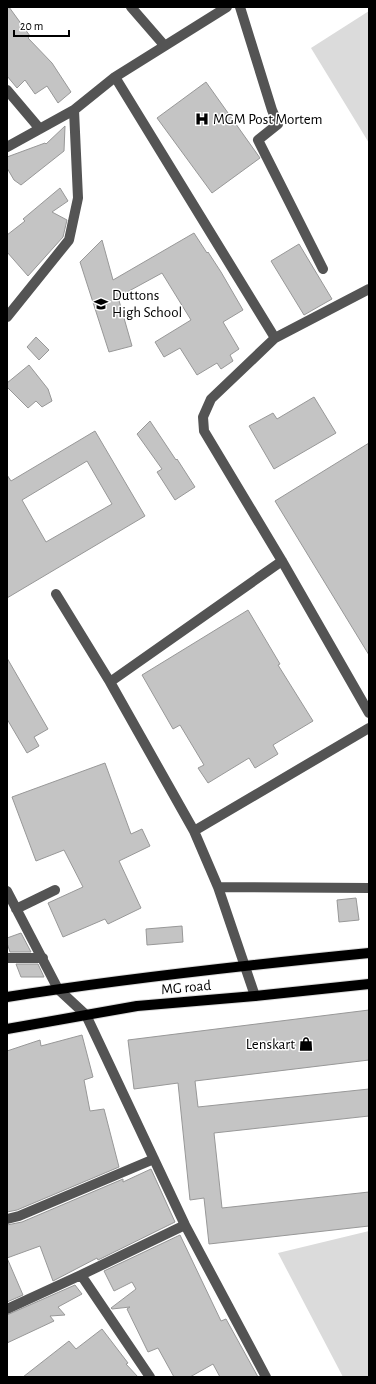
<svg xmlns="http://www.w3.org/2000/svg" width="376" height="1384" font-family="'Alegreya Sans',sans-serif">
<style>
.green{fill:#dbdbdb}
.building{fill:#c4c4c4;stroke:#989898;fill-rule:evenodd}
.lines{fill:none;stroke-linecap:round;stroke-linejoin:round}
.major-casing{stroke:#dbdbdb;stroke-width:12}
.minor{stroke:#545454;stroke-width:10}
.major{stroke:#000;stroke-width:10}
.labels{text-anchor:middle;stroke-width:3;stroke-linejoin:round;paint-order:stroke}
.poi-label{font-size:15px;fill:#000;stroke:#fff;text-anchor:start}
.street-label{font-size:15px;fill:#000;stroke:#fff}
</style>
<rect width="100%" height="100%" fill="#fff"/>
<path class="green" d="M369 11V143L311 48Z
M369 1231V1377H343L278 1253Z"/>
<path class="building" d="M7 7H9L30 36 28 38 52 63 71 92 58 103 47 86 35 94 25 80 17 88 7 76Z
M206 82 260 158 212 193 157 118Z
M65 126 64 151 21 185 14 180 7 168V157L45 143 46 144Z
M60 188 68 201 52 212 67 220 63 237 28 276 7 252V235L25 221 23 219Z
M194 233 207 253 208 252 221 272 243 310 223 322 239 349 230 355 233 361 221 369 217 363 197 375 180 348 164 357 155 342 191 320 162 273 118 297 132 346 109 352 80 262 102 240 113 280Z
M299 244 332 299 304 315 271 261Z
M36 337 49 350 39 360 27 347Z
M29 365 48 389 52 401 42 407 36 401 28 408 7 387V383Z
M314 397 336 433 274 469 249 426 273 413 277 419Z
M150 421 176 460 177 459 195 487 175 500 157 472 162 469 137 434Z
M95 431 145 516 7 598V475L11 481ZM87 461 112 504 46 542 22 500Z
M369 443V655L275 501Z
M248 610 280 664 278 665 313 721 273 745 278 754 255 768 249 758 208 783 198 768 204 765 180 725 173 729 142 675Z
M7 658 48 729 34 737 39 746 27 753 7 719Z
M105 763 131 834 142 829 150 846 119 861 141 908 108 924 105 919 63 937 48 903 83 887 64 850 36 861 12 797Z
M356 898 359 920 339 922 337 900Z
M182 926 183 942 147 945 146 929Z
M21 933 31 952H10L7 943V938Z
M16 964H38L44 977H21Z
M369 1010V1060L195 1081 198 1107 369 1089V1116L214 1133 222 1208 369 1192V1226L209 1244 204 1198 190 1200 178 1083 134 1089 128 1040Z
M82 1035 93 1077 84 1080 90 1111 104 1109 119 1167 17 1210 7 1212V1051L40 1040 41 1046Z
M151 1169 175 1222 98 1260 97 1258 53 1281 40 1246 7 1258 23 1295 7 1302V1225L22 1222 123 1179V1182Z
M180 1235 221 1321 226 1319 258 1377H220L213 1364 190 1377H174L158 1348 148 1352 127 1309 130 1307 112 1309 111 1308 136 1289 132 1282 114 1291 104 1271Z
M75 1285 82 1294 58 1307 65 1315 50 1316 54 1321 7 1343V1315Z
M102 1329 128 1363 126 1364 138 1377H23L69 1341 76 1349Z"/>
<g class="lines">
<defs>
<path id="major" d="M7 997C127 978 248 965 369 953
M7 1029 137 1006 255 996 369 984"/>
</defs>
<use href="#major" class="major-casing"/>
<path class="minor" d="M131 7 164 45
M240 7 272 110 278 124 258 140 323 269
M115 77 275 338
M7 90 40 129
M7 147 74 110 115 77 227 7
M369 289 275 338 211 399 203 417 204 431 282 561 369 713
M7 317 69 240 78 198 74 110
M56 594 110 682 194 831 218 887 255 996
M110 682 282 561
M194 831 369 728
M218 887 369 888
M7 891 58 989 86 1015 185 1225 266 1377
M16 909 55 890
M7 958H43
M7 1219 19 1216 154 1159
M81 1275 185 1225
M7 1309 81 1275 150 1377"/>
<use href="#major" class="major"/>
</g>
<defs>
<symbol id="hospital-bare" viewBox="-9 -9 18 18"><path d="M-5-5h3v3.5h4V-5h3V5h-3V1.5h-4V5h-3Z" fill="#000" stroke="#fff" stroke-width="2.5" paint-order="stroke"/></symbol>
<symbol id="school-bare" viewBox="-9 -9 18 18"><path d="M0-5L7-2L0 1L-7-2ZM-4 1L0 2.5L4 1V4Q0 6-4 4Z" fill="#000" stroke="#fff" stroke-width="2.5" paint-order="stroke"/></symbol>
<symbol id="shop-bare" viewBox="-9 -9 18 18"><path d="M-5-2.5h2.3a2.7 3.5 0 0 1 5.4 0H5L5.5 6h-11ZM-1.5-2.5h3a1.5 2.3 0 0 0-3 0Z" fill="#000" stroke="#fff" stroke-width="2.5" paint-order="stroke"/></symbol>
</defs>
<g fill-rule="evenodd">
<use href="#hospital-bare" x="192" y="109" width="20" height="20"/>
<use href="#school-bare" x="91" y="294" width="20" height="20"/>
<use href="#shop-bare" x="296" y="1034" width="20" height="20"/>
</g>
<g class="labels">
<g class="poi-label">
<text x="213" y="124">MGM Post Mortem</text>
<text x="112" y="300">Duttons<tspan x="112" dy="17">High School</tspan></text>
<text x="295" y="1049" text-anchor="end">Lenskart</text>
</g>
<g class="street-label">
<text transform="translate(186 987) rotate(-5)" y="5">MG road</text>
</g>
</g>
<rect width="376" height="1384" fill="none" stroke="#000000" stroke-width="16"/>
<path d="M14 30v6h55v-6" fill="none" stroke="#000000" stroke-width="2"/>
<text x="20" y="30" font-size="12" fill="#000000" stroke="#ffffff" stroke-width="3" paint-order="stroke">20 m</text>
</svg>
